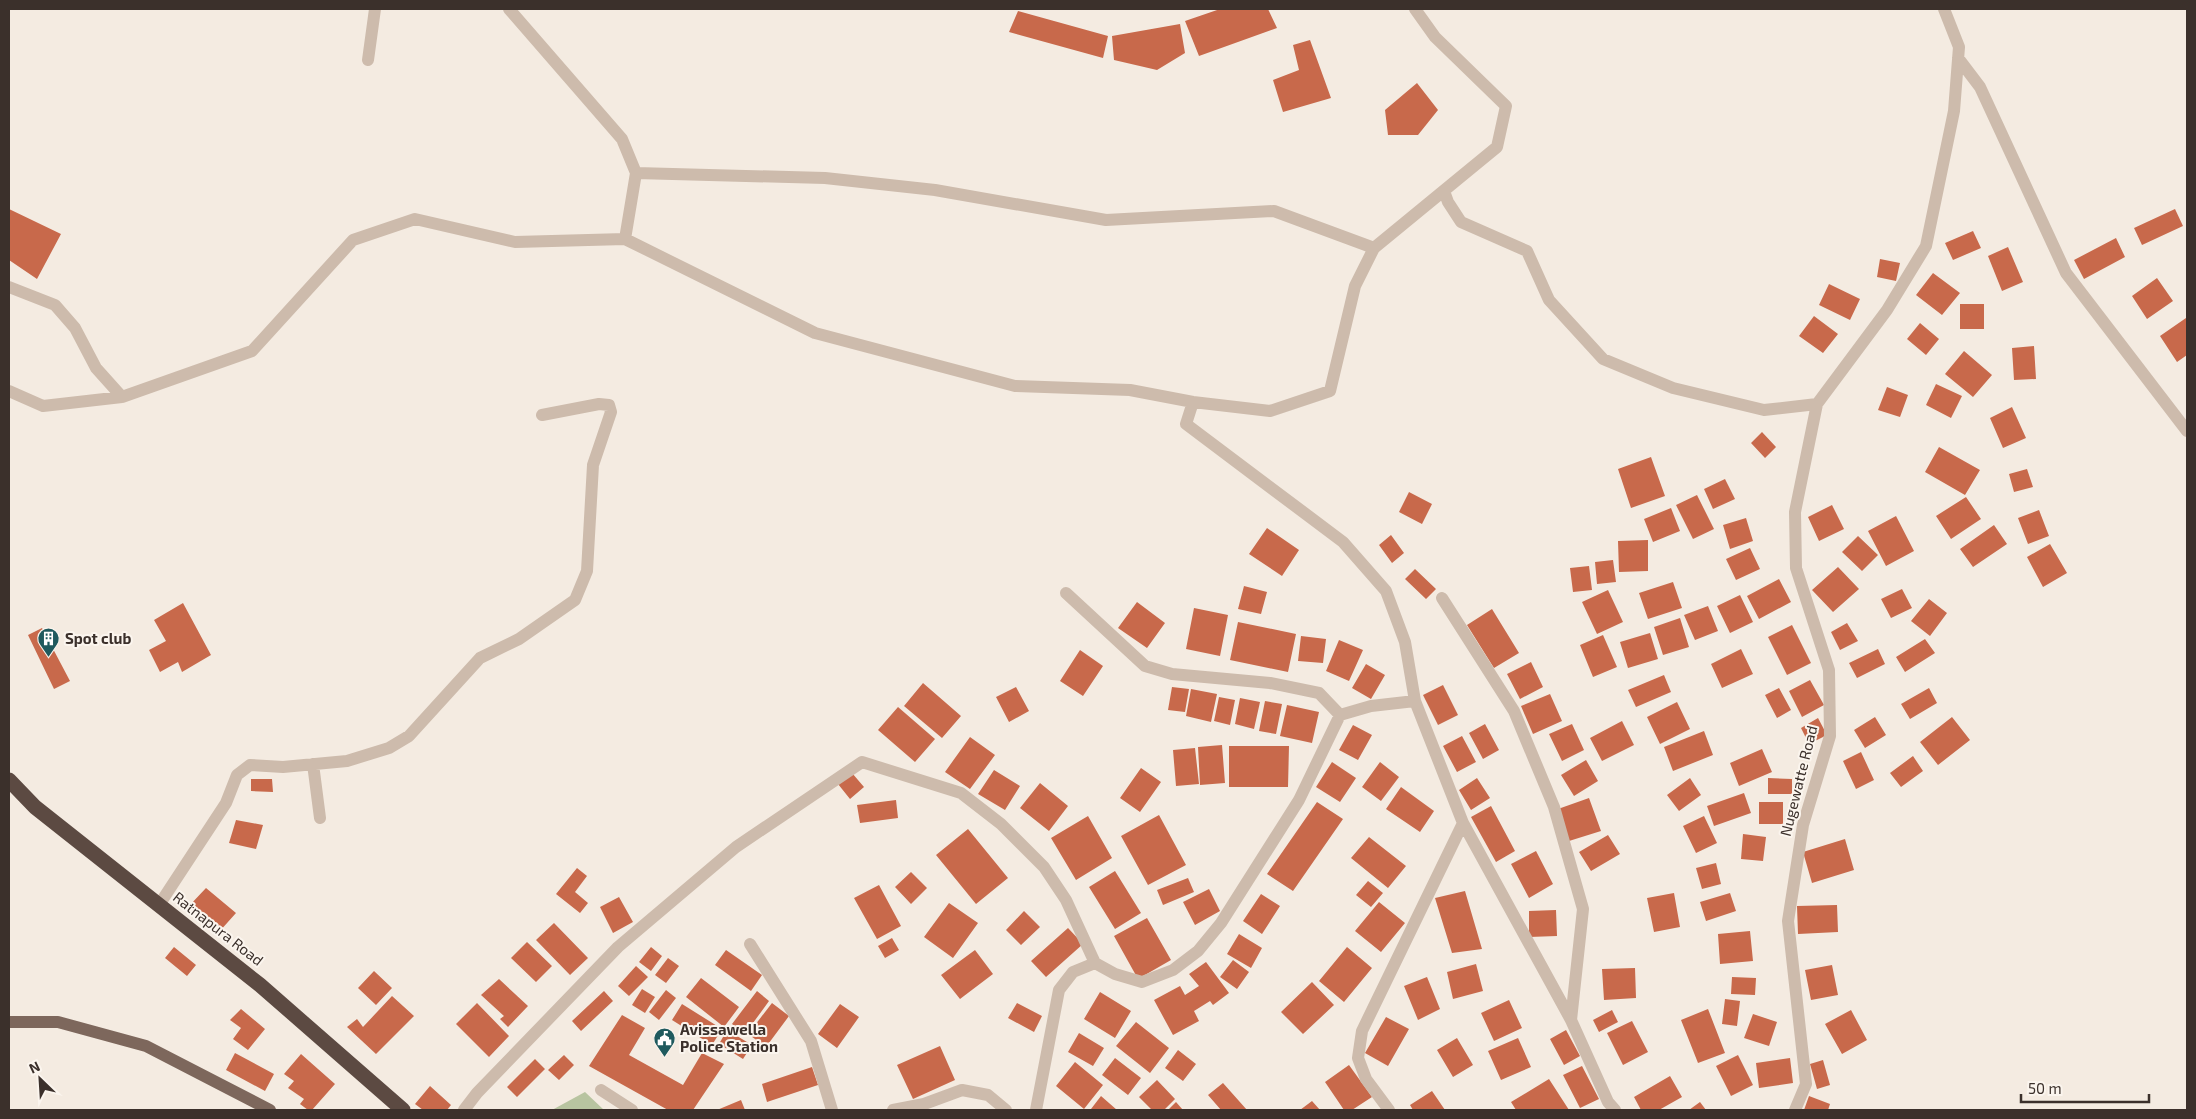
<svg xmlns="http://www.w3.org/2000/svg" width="2196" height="1119" font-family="'Exo 2',sans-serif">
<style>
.green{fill:#b8c4a0}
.building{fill:#c8694b}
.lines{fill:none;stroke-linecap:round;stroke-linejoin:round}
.minor{stroke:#cdbbac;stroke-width:12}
.major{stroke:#7d675c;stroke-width:12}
.highway{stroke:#5c4a42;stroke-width:15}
.labels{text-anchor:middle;stroke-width:4;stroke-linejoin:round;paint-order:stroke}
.poi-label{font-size:15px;font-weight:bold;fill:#3b302b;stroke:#fbf5ee;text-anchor:start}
.street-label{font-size:15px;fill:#3b302b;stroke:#fbf5ee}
</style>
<rect width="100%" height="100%" fill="#f4ebe1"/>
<path class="green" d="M585 1092 604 1110H552Z"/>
<path class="building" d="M1220 9H1268L1277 28 1199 56 1185 21Z
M1018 11 1108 36 1103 58 1009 32Z
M1180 24 1185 53 1157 70 1114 60 1112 36Z
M1310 40 1331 98 1283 112 1273 80 1299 70 1293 45Z
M1417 83 1438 110 1418 135H1388L1385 110Z
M9 209 61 234 37 279 9 260Z
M2175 209 2183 226 2142 245 2134 228Z
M1973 231 1981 248 1953 260 1945 243Z
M2116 238 2125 257 2084 279 2074 260Z
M2008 247 2023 282 2002 291 1988 256Z
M1880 259 1900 263 1896 281 1877 277Z
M1933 273 1960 293 1942 315 1916 295Z
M2157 278 2173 301 2147 319 2132 296Z
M1829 284 1860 299 1850 320 1819 305Z
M1960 304H1984V329H1960Z
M1814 316 1838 334 1823 353 1799 336Z
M2186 318 2187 355 2177 362 2160 336Z
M1920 323 1939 339 1926 355 1907 339Z
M2034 346 2036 379 2014 380 2012 348Z
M1964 351 1992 375 1973 397 1945 374Z
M1936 384 1962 396 1951 418 1926 405Z
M1887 387 1908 395 1900 417 1878 410Z
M2012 407 2026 438 2003 448 1990 418Z
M1762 432 1776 447 1765 458 1751 443Z
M1939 447 1980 470 1965 495 1925 472Z
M1651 457 1665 496 1631 508 1618 469Z
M2027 469 2033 487 2014 492 2009 474Z
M1725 479 1735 499 1713 509 1704 489Z
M1409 492 1432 504 1422 524 1399 512Z
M1697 495 1714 529 1693 539 1676 505Z
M1966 497 1981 519 1951 539 1936 516Z
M1832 505 1844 529 1819 541 1808 517Z
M1671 508 1680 531 1653 542 1644 519Z
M2039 510 2049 536 2028 544 2018 518Z
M1896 516 1914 551 1886 566 1868 531Z
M1746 518 1753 541 1730 549 1723 525Z
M1994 525 2007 544 1973 567 1960 549Z
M1267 528 1299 550 1282 576 1249 554Z
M1391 535 1404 553 1392 563 1379 545Z
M1858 536 1878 555 1862 571 1842 552Z
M1648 540V571L1619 572 1618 541Z
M2050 544 2067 573 2043 587 2027 557Z
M1750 548 1760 569 1736 580 1726 559Z
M1613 560 1616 582 1597 584 1595 562Z
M1589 566 1592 590 1573 592 1570 568Z
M1838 567 1859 589 1833 612 1812 590Z
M1415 569 1436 589 1426 599 1405 579Z
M1779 579 1791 602 1759 619 1747 596Z
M1673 582 1682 608 1648 619 1639 593Z
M1244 586 1267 592 1261 614 1238 609Z
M1902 589 1912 608 1891 618 1881 599Z
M1608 590 1623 622 1597 634 1582 602Z
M1740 595 1753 622 1730 633 1717 606Z
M1929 599 1947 613 1930 636 1911 621Z
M1137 602 1165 623 1147 648 1118 628Z
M183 603 211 655 182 672 178 662 160 672 149 650 166 641 154 620Z
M1708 606 1718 631 1695 640 1684 615Z
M1194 608 1228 615 1220 656 1186 649Z
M1492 609 1519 653 1494 668 1467 625Z
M1680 618 1689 647 1663 655 1654 627Z
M1238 622 1296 634 1288 672 1230 660Z
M1847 623 1858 641 1840 650 1831 632Z
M1792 625 1811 663 1787 675 1768 637Z
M42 628 70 681 54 689 28 635Z
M1650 633 1658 659 1628 668 1620 642Z
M1603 635 1617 667 1593 677 1580 645Z
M1301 636 1326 639 1323 663 1298 661Z
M1925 639 1935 653 1905 672 1896 657Z
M1339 640 1363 650 1349 681 1326 671Z
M1741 649 1753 674 1722 688 1711 664Z
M1878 649 1885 664 1857 678 1849 663Z
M1080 650 1103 666 1083 696 1060 681Z
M1531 662 1543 687 1520 699 1507 674Z
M1366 664 1385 675 1371 699 1352 688Z
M1664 675 1671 692 1636 707 1628 690Z
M1810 680 1824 705 1802 717 1789 691Z
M923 683 961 716 942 738 904 706Z
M1443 685 1458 715 1438 725 1423 695Z
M1016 687 1029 711 1009 722 996 697Z
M1172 687 1189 689 1185 712 1168 710Z
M1779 688 1791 710 1777 718 1765 695Z
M1929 688 1937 703 1910 719 1901 704Z
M1191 689 1217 694 1211 722 1186 716Z
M1550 694 1562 721 1533 734 1521 706Z
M1219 697 1235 700 1230 725 1214 721Z
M1240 698 1260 702 1254 729 1235 724Z
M1265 701 1282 704 1276 734 1259 731Z
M1677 702 1690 729 1660 744 1647 717Z
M1287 705 1319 712 1312 743 1280 736Z
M898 707 935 739 915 762 878 730Z
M1875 717 1886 735 1865 748 1854 730Z
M1952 717 1970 740 1938 765 1920 742Z
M1818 718 1827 735 1809 744 1801 728Z
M1622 721 1634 745 1602 761 1590 738Z
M1485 724 1499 750 1483 759 1469 733Z
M1572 724 1584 750 1562 761 1549 734Z
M1353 725 1372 735 1358 760 1339 750Z
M1704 731 1713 755 1673 771 1664 747Z
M1462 736 1476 762 1457 772 1443 746Z
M970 737 995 755 970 789 945 772Z
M1222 745 1225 783 1200 785 1198 747Z
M1229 746H1289L1288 787H1229Z
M1195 748 1199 784 1176 786 1173 750Z
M1762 749 1772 772 1739 786 1730 763Z
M1861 752 1874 780 1856 789 1843 761Z
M1913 756 1923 771 1901 787 1890 773Z
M1586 760 1598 781 1574 796 1561 775Z
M1332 762 1356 778 1340 802 1316 787Z
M1380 762 1399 777 1381 801 1362 787Z
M1141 768 1161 782 1140 812 1120 798Z
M994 770 1020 786 1005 810 978 794Z
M852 773 864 787 850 799 838 784Z
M1477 778 1490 798 1471 810 1459 790Z
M1690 778 1701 795 1679 811 1667 795Z
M1768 778 1792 779V794H1768Z
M251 779H272L273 792 251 791Z
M1040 783 1068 806 1049 831 1020 808Z
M1401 787 1434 811 1420 832 1386 809Z
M1744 793 1751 813 1714 826 1707 806Z
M1589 798 1601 831 1569 841 1558 809Z
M896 800 898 818 860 823 857 805Z
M1317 802 1343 819 1293 891 1267 874Z
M1759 802H1783V824H1759Z
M1491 806 1515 851 1496 862 1471 817Z
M1159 815 1186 865 1148 885 1121 836Z
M1088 816 1112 858 1076 880 1051 838Z
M1704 816 1717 843 1696 853 1683 826Z
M236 820 263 825 256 849 229 843Z
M968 829 1008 878 976 904 936 855Z
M1743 834 1766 837 1763 861 1741 859Z
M1608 835 1620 854 1591 871 1579 852Z
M1369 837 1406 866 1388 888 1351 858Z
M1845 839 1854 870 1812 883 1803 852Z
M1536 851 1553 884 1529 898 1511 864Z
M1716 863 1721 884 1702 889 1696 868Z
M577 868 587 876 575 892 588 903 580 913 556 894Z
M1115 871 1141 913 1115 929 1089 887Z
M911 872 927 888 911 904 895 887Z
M1188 878 1194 892 1163 905 1157 890Z
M1368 881 1383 893 1371 907 1356 895Z
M879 885 901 926 877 939 854 898Z
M206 888 236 913 219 932 189 906Z
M1209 889 1220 911 1195 925 1183 902Z
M1465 891 1482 949 1452 953 1435 898Z
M1674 893 1680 927 1654 932 1647 898Z
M1730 893 1736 911 1706 921 1700 902Z
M1261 894 1280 906 1262 934 1243 921Z
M619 897 633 922 613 933 600 907Z
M1379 902 1405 923 1381 952 1355 931Z
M949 903 978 923 953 958 924 937Z
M1837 905 1838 932 1798 934 1797 906Z
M1556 910 1557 936 1529 937V911Z
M1024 911 1040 927 1021 945 1006 930Z
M1147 918 1171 960 1138 979 1114 936Z
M554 923 588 958 570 975 536 940Z
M1068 928 1083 944 1046 977 1031 961Z
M1750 931 1753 961 1720 964 1718 934Z
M1239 934 1262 948 1251 968 1227 954Z
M892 938 899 950 885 958 878 946Z
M527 942 552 966 536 982 511 958Z
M174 947 196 965 187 976 165 958Z
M651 947 662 956 651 971 639 962Z
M1347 947 1372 968 1344 1002 1319 981Z
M726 950 762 975 751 991 715 965Z
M975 950 993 974 960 999 941 975Z
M668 958 679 966 666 983 655 975Z
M1233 960 1249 972 1237 989 1220 977Z
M1206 962 1229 993 1213 1005 1210 1001 1194 1011 1199 1021 1173 1035 1154 1000 1180 986 1185 995 1199 986 1189 974Z
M1476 964 1483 991 1453 999 1447 972Z
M1832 965 1838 995 1811 1000 1805 970Z
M636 966 648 977 629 996 618 986Z
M1635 968 1636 998 1604 1000 1602 969Z
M374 971 392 988 376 1005 358 988Z
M1427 977 1440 1009 1418 1020 1404 986Z
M1732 977 1756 978 1755 995 1731 994Z
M701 978 739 1007 724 1027 686 997Z
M499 979 528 1006 508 1027 500 1019 504 1016 481 995Z
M1312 982 1334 1005 1303 1034 1281 1012Z
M642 989 655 997 645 1013 632 1005Z
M666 990 676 998 659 1020 649 1012Z
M604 991 613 1001 581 1031 572 1021Z
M757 991 769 1001 745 1034 732 1024Z
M1100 992 1131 1011 1115 1038 1084 1019Z
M392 996 414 1016 376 1054 347 1027 357 1019 363 1027Z
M1725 999 1740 1001 1737 1026 1722 1024Z
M1509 1000 1522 1028 1494 1041 1481 1013Z
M477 1003 509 1036 489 1057 456 1024Z
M772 1003 789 1016 766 1047 748 1034Z
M1017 1003 1042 1016 1034 1032 1008 1018Z
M682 1004 722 1029 712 1045 672 1020Z
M840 1004 859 1017 837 1048 818 1034Z
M241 1009 265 1029 248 1050 233 1039 241 1028 230 1020Z
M1708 1009 1725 1053 1698 1063 1681 1020Z
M1612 1010 1618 1022 1599 1032 1593 1020Z
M1851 1010 1867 1040 1842 1054 1825 1024Z
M1753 1014 1777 1022 1769 1046 1744 1038Z
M622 1015 645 1028 629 1055 683 1085 702 1053 724 1064 693 1110H668L589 1066Z
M1386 1017 1409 1029 1388 1066 1365 1053Z
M1632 1021 1648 1052 1623 1065 1607 1033Z
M1136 1022 1169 1048 1150 1073 1116 1046Z
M727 1030 752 1045 743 1059 719 1044Z
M1566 1030 1580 1056 1564 1065 1550 1039Z
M1079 1033 1104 1048 1093 1066 1068 1052Z
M1457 1038 1473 1065 1453 1077 1437 1050Z
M1518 1038 1531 1067 1501 1080 1488 1051Z
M940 1046 955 1080 913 1099 897 1065Z
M1178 1050 1196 1064 1183 1081 1165 1068Z
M235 1053 274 1074 265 1091 226 1070Z
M301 1054 335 1084 312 1110H308L300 1104 304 1099 288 1088 294 1081 284 1074Z
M564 1055 574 1065 559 1080 548 1070Z
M1738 1055 1753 1085 1731 1096 1716 1066Z
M1115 1058 1141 1078 1128 1095 1102 1075Z
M1790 1058 1793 1083 1759 1088 1756 1063Z
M535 1059 545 1069 517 1097 507 1087Z
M1823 1060 1830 1085 1817 1089 1810 1064Z
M1075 1062 1103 1085 1084 1109 1056 1086Z
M1349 1065 1372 1097 1352 1110H1344L1325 1082Z
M1582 1066 1599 1099 1580 1108 1563 1075Z
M812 1067 818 1085 767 1102 762 1084Z
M1670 1076 1682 1097 1659 1110H1641L1634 1097Z
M1549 1079 1569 1110H1516L1511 1102Z
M1157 1080 1175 1099 1164 1110H1152L1139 1097Z
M1223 1083 1247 1110H1221L1208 1095Z
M430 1086 451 1105 447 1110H423L415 1104Z
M1432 1091 1445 1110H1413L1410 1105Z
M1101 1096 1117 1110H1093L1091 1109Z
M1809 1096 1830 1104 1828 1110H1804Z
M741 1100 745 1110H717Z
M1312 1101 1320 1110H1300Z
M1176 1102 1183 1110H1168Z
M1700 1102 1706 1110H1689Z"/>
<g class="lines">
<path class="minor" d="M509 9 622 139 636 173 625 239
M1958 58 1980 87 2066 273 2187 431
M368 60 375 9
M636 173 825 178 935 190 1106 220 1274 211 1374 248
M1444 191 1448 202 1461 222 1527 251 1549 300 1603 359 1673 388 1764 410 1817 404 1887 310 1926 246 1954 111 1959 47 1944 9
M9 287 55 305 75 328 96 368 122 397
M9 391 43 406 122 397 252 351 353 240 415 219 515 242 625 239 815 333 1015 386 1130 390 1193 402 1270 411 1330 391 1355 286 1374 248 1497 147 1506 106 1435 37 1415 9
M1193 402 1186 424 1343 542 1386 591 1405 642 1415 701 1463 823 1362 1031 1358 1058 1366 1079 1389 1110
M1066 593 1145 666 1172 674 1270 683 1319 693 1340 715
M1442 598 1514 711 1554 807 1583 909 1571 1020
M313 764 320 818
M1463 823 1571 1020 1608 1102 1615 1110
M159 905 226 803 237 775 250 765 283 767 347 761 389 748 409 736 480 658 519 639 575 600 587 571 593 465 611 412 609 405 599 404 542 415
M750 944 811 1041 832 1110
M1095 963 1115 974 1142 982 1173 970 1198 951 1221 923 1299 800 1340 715 1371 706 1415 701
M601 1090 632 1110
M464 1110 477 1093 618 947 736 847 862 762 961 793 1001 824 1044 867 1066 900 1095 963 1073 972 1059 990 1036 1110
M893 1110 924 1104 962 1090 988 1095 1006 1110
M1795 1110 1806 1084 1788 921 1803 825 1830 736 1829 670 1796 568 1795 512 1817 404"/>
<path class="major" d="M9 1022H58L146 1046 270 1110"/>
<path class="highway" d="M9 780 35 807 260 985 403 1110"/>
</g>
<defs>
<symbol id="building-pin" viewBox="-11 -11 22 30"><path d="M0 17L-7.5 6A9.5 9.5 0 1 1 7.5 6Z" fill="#1f5a5e" stroke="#fbf5ee"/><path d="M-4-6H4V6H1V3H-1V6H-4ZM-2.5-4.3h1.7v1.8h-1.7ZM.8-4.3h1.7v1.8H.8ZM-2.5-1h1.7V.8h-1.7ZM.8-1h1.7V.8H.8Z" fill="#fff"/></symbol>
<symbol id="civic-pin" viewBox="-11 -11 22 30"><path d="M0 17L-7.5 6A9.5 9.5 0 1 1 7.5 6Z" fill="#1f5a5e" stroke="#fbf5ee"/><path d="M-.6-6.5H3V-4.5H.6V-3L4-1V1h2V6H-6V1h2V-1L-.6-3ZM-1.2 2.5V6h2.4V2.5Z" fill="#fff"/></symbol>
</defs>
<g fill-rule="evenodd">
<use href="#building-pin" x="36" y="626" width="25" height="34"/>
<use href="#civic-pin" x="652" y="1026" width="25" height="34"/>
</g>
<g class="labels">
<g class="poi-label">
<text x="65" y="644">Spot club</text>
<text x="680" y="1035">Avissawella<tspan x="680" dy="17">Police Station</tspan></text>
</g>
<g class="street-label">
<text transform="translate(1799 781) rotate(-76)" y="5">Nugewatte Road</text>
<text transform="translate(218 929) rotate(38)" y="5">Ratnapura Road</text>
</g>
</g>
<rect width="2196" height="1119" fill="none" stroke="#3b302b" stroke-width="20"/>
<g transform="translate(40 1079) rotate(335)" stroke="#fbf5ee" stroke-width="4" paint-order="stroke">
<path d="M0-4L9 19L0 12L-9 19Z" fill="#3b302b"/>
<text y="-8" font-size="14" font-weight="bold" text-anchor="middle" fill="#3b302b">N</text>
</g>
<path d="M2021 1094v8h128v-8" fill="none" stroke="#3b302b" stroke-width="2.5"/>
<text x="2028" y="1094" font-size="15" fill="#3b302b" stroke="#fbf5ee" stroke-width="4" paint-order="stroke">50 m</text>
</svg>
